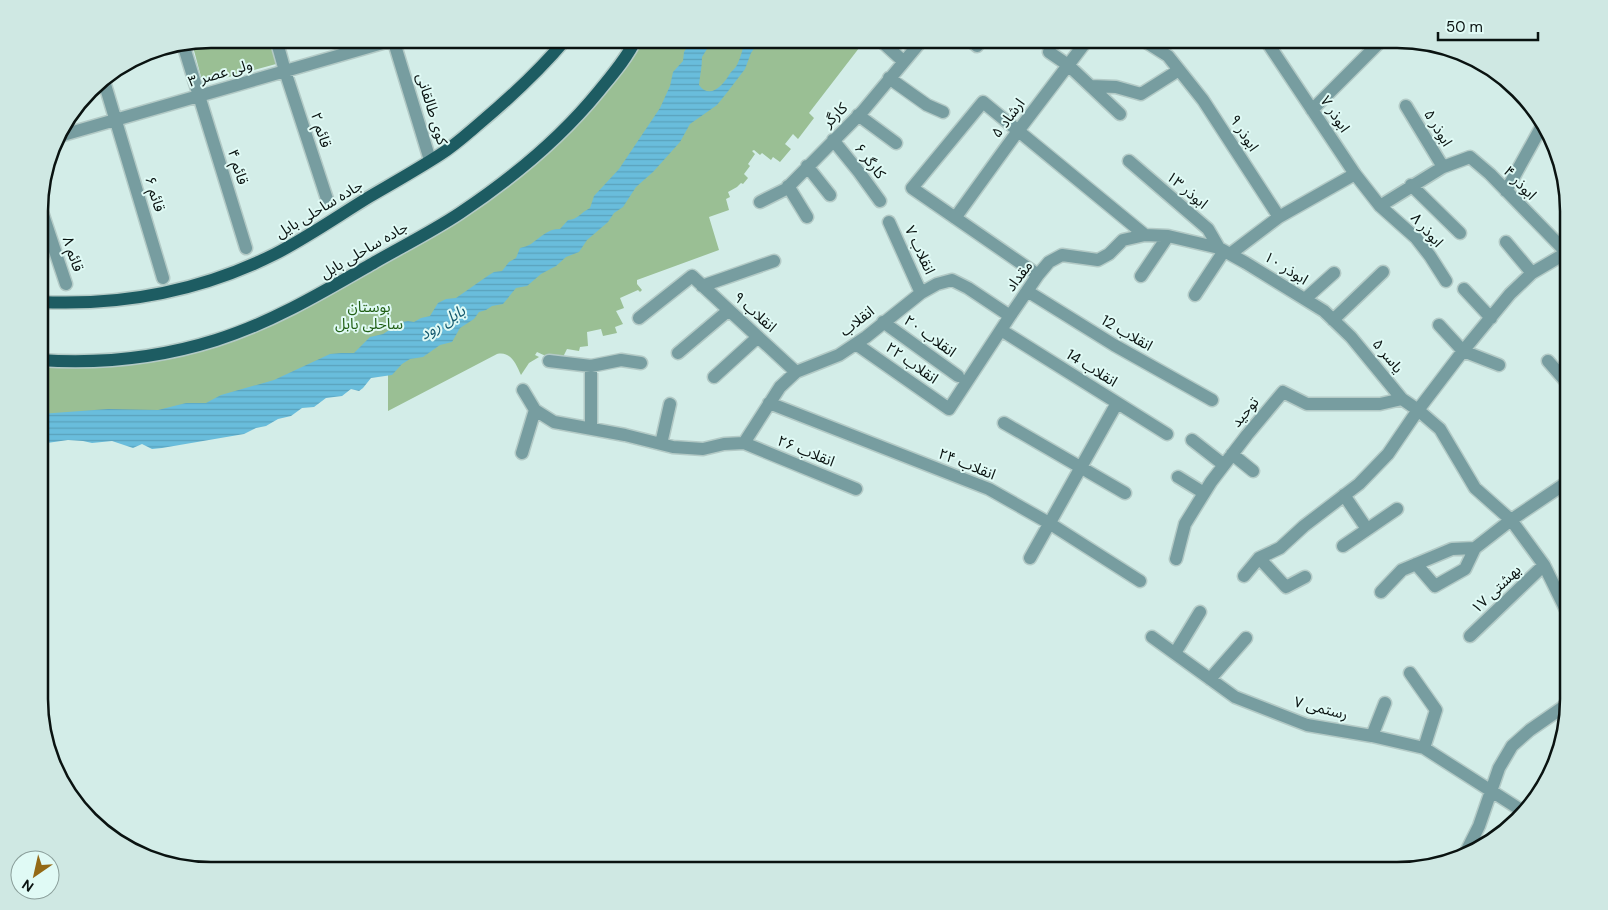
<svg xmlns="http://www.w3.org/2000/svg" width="1608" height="910" font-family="'DM Sans','Noto Sans Arabic',sans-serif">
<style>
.green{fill:#9abf94}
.water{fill:url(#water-rules)}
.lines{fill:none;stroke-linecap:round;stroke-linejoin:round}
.minor-casing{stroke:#b3cac6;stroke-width:15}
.primary-casing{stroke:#b3cac6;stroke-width:15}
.minor{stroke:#779da0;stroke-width:12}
.primary{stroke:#1d5c62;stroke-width:12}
.labels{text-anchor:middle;stroke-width:4;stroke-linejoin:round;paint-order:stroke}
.street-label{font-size:15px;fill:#0a1311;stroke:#e0faf5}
.park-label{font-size:15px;fill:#215f15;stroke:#e0faf5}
.water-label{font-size:16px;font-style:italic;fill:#165b70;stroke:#e0faf5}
.rim{fill:none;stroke:#0a1311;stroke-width:2.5}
</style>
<defs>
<pattern id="water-rules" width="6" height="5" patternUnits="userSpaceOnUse" patternTransform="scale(1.25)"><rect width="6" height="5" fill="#69bddc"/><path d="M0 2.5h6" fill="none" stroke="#5aa2bc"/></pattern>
</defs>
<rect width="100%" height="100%" fill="#d3ede8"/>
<path class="green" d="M211 39H269L276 64 203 84 192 43Z
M636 39H866L809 113 814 118 798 139 793 134 785 144 791 149 780 162 773 157 771 160 762 153 760 155 754 150 752 151 755 154 748 164 750 166 744 174 748 178 743 184 741 183 737 187 728 192 730 197 726 199 729 210 709 217 719 250 637 280V284L642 290 640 292 638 290 620 298 624 308 616 311 623 324 615 327 617 333 603 336 601 329 587 332 588 346 580 347 579 351 567 349 563 357 557 355 556 358 548 357 537 352 535 355 539 357 529 363 521 375C516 364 511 351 497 354L388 411V356L203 423 40 441V360L116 359 239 332 459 214 564 129Z"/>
<path class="water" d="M692 39H711L707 49 702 57C702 67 700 75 699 85 710 100 723 85 729 75 731 71 735 69 737 65 741 57 743 47 746 39H760V40L751 53 745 69 729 90 717 105 690 124 680 142 653 172 636 187 623 207 614 213 608 222 587 240 579 252 566 257 556 266 541 274 527 286 516 288 503 304 492 306 486 310 479 312 474 319 460 328 452 342 440 345 423 357 410 359 402 364 392 375 371 378 363 388 359 391 351 389 342 396 326 398 314 407 302 408 291 416 278 419 266 426 256 428 244 434 162 448 152 449 142 444 133 448 112 441 92 443 83 441 68 440 40 444V414L108 409 158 410 186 403H206L221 395 274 380 330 354 341 353H354L370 337 383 334 402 322 408 321 414 322 421 318 430 316 438 303 446 299 456 298 489 275 494 272 502 271 509 262 516 258 520 248C523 247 528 246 531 244 541 237 547 229 560 229L568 220C579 219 580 213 590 208L594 196 619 169 660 108 670 86 673 72 683 61 684 52Z"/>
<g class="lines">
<defs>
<path id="minor" d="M276 39 285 71 327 199
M393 39 430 160
M879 39 903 61
M969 39 977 46
M1141 39 1168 56 1203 100 1279 217
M1265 39 1355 174 1380 206 1416 238 1430 256 1446 281
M183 44 246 248
M1049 52 1068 65 1120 114
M103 78 163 278
M889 78 927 105 943 112
M1091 86 1116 87 1141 94 1179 70
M1406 106 1443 167
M1532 108 1541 118
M1312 110 1383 39
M858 115 896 143
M56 137 393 40
M833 140 859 172 880 201
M1129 161 1208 229 1219 248
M807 166 830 195
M1411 185 1460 233
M788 186 807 217
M1506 191 1543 124
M760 202 786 189 862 112 923 39
M40 206 66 284
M1380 206 1443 167 1470 157 1490 174 1569 255
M955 218 1018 131 1088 39
M889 222 921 293
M1506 242 1532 273
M1230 254 1279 217 1355 174
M1038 275 912 188 983 102 1145 235
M1141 276 1168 236
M702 286 774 261
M1464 289 1491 318
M1027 291 1114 345 1212 400
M1195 295 1224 251
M1305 299 1334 273
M639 318 692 276 796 372
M1333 320 1383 272
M883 322 958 376
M1439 325 1463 351 1499 365
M1001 330 1167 434
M856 344 949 409 1010 316 1038 275 1049 262 1062 255 1098 260 1109 254 1123 240 1145 235 1168 236 1219 248 1246 263 1324 311 1351 337 1402 399 1418 410 1440 429 1475 488 1511 520 1544 565 1569 616
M678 353 729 310
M549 361 591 366 621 360 641 363
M1548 361 1569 385
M591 366V429
M714 377 758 337
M523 390 535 410 554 422 625 435 673 447 703 449 724 444 744 443 856 489
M769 403 989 489 1049 523 1140 581
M1004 423 1125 493
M1192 440 1224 465
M744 443 780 387 796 372 839 355 866 337 921 293 937 284 952 280 968 288 1010 316
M661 444 670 404
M522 453 535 410
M1232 454 1253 471
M1178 477 1204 493
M1344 495 1367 529
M1343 546 1397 509
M1030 558 1117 403
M1259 558 1286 587 1305 577
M1176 559 1185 524 1211 482 1247 435 1283 392 1307 404H1380L1402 399
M1416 564 1435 586 1465 569 1475 548
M1244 576 1259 558 1280 548 1304 526 1359 484 1388 454 1418 410 1463 351 1510 294 1532 273 1566 253
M1381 592 1402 570 1452 549 1475 548 1511 520 1569 481
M1470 636 1544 565
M1152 637 1235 697 1307 725 1372 736 1424 748 1521 810
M1175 653 1200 612
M1410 673 1436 710 1424 748
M1210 679 1246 638
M1372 736 1385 703
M1465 854 1479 826 1499 768 1512 746 1530 730 1569 703"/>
<path id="primary" d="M40 302C123 306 201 291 275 254 308 237 338 216 369 197 393 183 418 169 441 154 455 145 467 134 480 123 511 97 540 70 566 39
M40 360C99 364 159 358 216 340 273 322 323 292 375 262 403 246 433 231 460 213 511 179 560 139 599 91 612 75 627 58 636 39"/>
</defs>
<use href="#minor" class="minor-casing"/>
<use href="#primary" class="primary-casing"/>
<use href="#minor" class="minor"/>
<use href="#primary" class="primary"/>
</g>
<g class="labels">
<g class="street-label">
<text transform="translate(220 73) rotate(-16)" y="5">ولی عصر ۳</text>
<text transform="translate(432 109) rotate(73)" y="5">کوی طالقانی</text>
<text transform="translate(1335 114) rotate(56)" y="5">ابوذر ۷</text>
<text transform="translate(835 115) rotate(-45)" y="5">کارگر</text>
<text transform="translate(1008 118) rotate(-53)" y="5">ارشاد ۵</text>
<text transform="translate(1438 128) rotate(59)" y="5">ابوذر ۵</text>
<text transform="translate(321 130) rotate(72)" y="5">قائم ۲</text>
<text transform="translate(1244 133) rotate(57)" y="5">ابوذر ۹</text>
<text transform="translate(870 161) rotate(52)" y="5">کارگر ۶</text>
<text transform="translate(238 167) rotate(72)" y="5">قائم ۴</text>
<text transform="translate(1520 183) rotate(46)" y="5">ابوذر ۴</text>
<text transform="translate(1187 190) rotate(40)" y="5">ابوذر ۱۳</text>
<text transform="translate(155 194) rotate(73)" y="5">قائم ۶</text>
<text transform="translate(319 209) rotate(-31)" y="5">جاده ساحلی بایل</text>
<text transform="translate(1427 230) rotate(48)" y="5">ابوذر ۸</text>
<text transform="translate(364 250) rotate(-30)" y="5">جاده ساحلی بابل</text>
<text transform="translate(920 250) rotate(65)" y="5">انقلاب ۷</text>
<text transform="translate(73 254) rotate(71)" y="5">قائم ۸</text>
<text transform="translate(1286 268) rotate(32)" y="5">ابوذر ۱۰</text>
<text transform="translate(1019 276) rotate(-53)" y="5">مقداد</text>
<text transform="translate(755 312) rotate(42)" y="5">انقلاب ۹</text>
<text transform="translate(857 321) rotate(-38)" y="5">انقلاب</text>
<text transform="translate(1127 333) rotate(30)" y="5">انقلاب 12</text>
<text transform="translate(930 336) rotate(36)" y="5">انقلاب ۲۰</text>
<text transform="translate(1388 356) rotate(51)" y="5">یاسر ۵</text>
<text transform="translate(912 363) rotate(35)" y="5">انقلاب ۲۲</text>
<text transform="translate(1092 368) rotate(32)" y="5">انقلاب 14</text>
<text transform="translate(1245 412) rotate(-50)" y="5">توحید</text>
<text transform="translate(806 451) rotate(22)" y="5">انقلاب ۲۶</text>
<text transform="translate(967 464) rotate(22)" y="5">انقلاب ۲۴</text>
<text transform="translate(1496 589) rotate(-44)" y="5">بهشتی ۱۷</text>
<text transform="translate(1321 708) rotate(14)" y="5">رستمی ۷</text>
</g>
<g class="park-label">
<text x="369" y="312">بوستان<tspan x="369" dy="17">ساحلی بابل</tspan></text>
</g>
<g class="water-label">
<text transform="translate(442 322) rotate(-32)" y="6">بابل رود</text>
</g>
</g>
<path d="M0 0H1608V910H0ZM211 48H1397A163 163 0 0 1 1560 211V699A163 163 0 0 1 1397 862H211A163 163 0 0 1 48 699V211A163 163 0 0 1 211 48Z" fill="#cfe8e3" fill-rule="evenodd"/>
<path class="rim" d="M211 48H1397A163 163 0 0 1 1560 211V699A163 163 0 0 1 1397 862H211A163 163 0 0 1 48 699V211A163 163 0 0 1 211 48Z"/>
<g transform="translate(35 875) rotate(214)"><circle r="24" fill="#e0faf5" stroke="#8a9e9a"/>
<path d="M0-4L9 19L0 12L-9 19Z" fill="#946915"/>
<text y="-8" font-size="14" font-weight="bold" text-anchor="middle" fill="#0a1311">N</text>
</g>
<path d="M1438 32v8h100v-8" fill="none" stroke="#0a1311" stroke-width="2.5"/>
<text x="1446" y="32" font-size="15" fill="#0a1311" stroke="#e0faf5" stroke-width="4" paint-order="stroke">50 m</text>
</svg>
